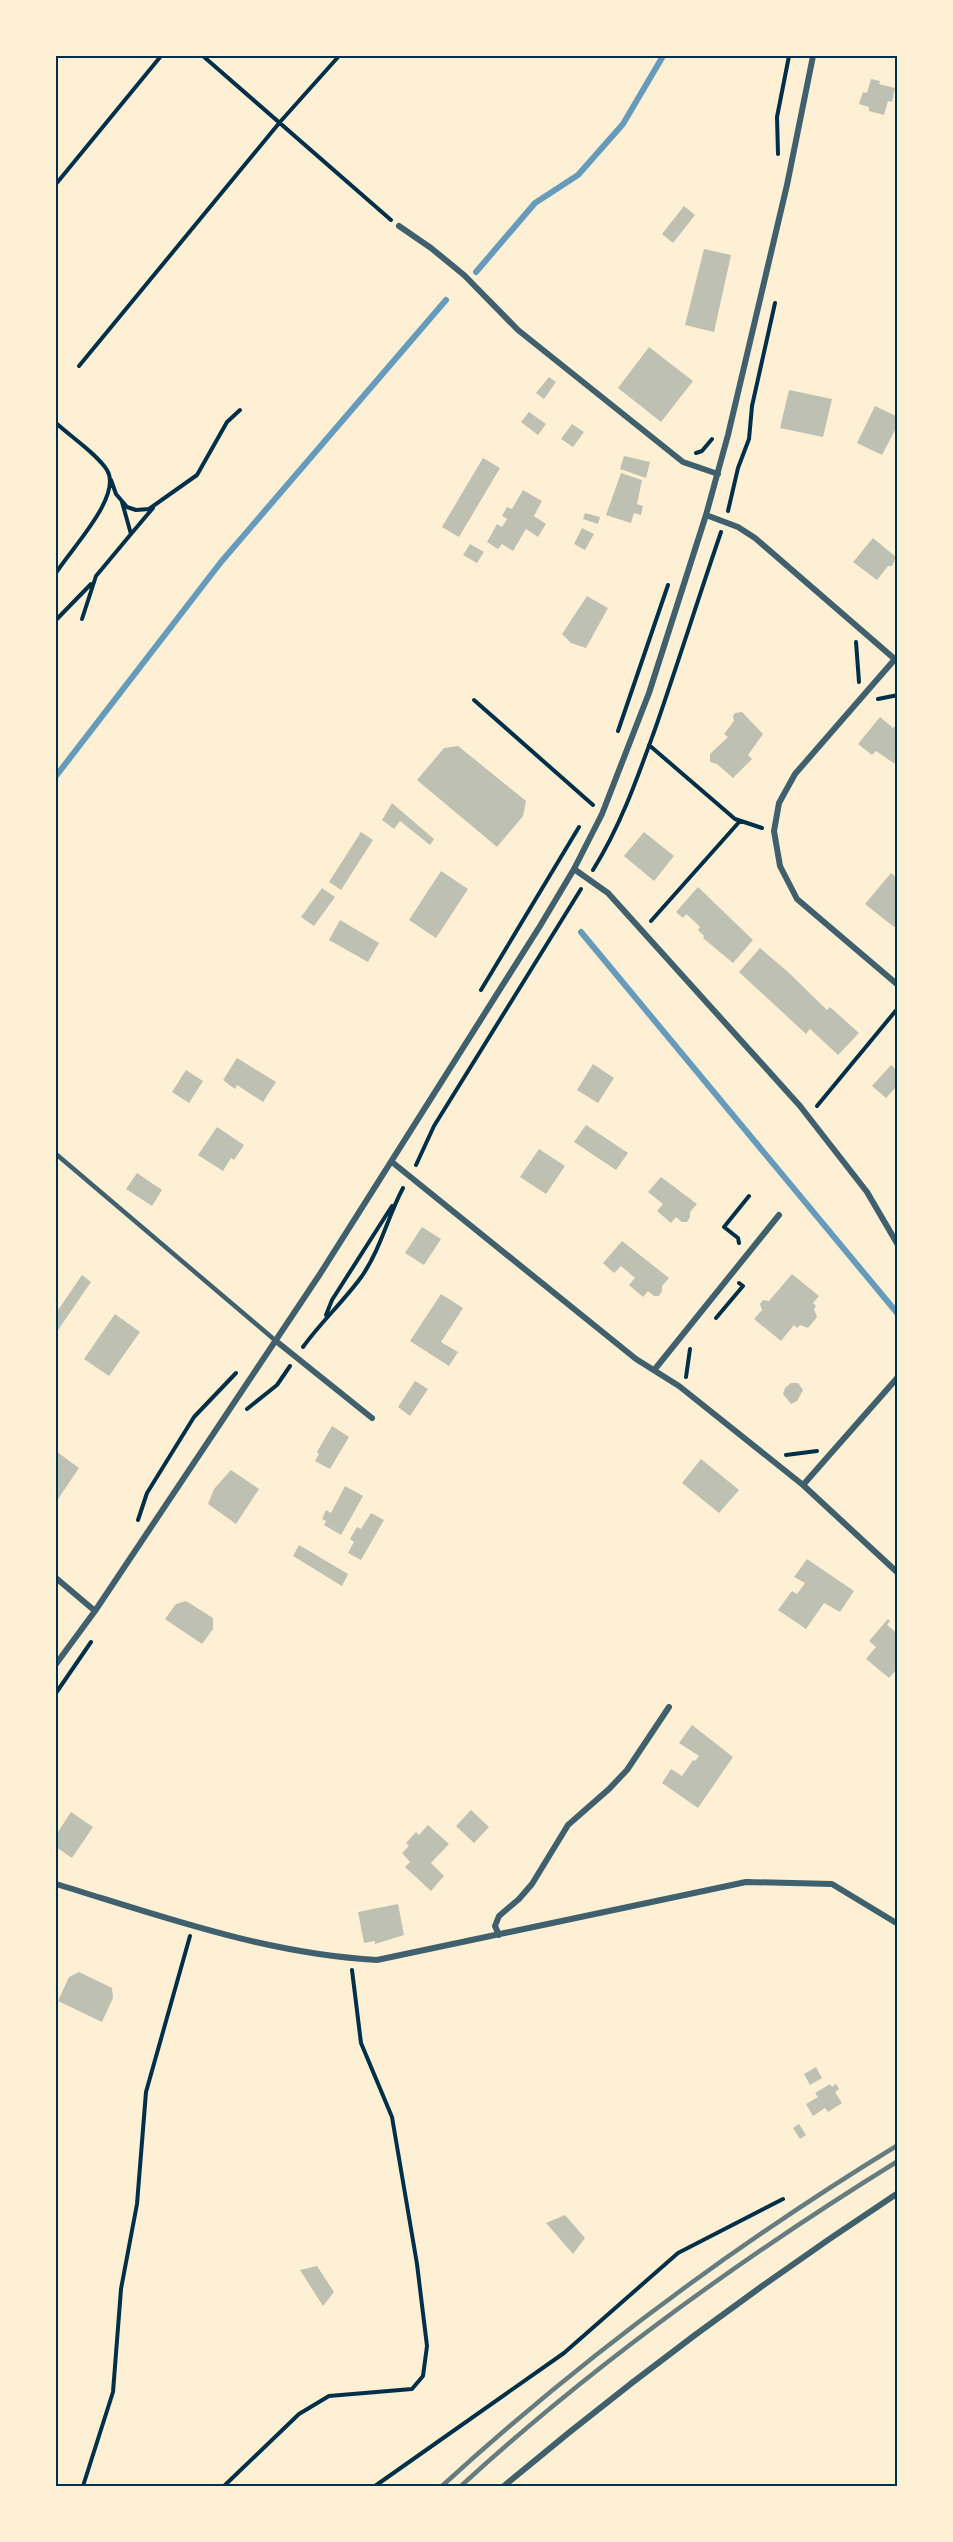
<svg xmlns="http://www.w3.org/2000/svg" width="953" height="2542" font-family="'Sofia Sans Condensed',sans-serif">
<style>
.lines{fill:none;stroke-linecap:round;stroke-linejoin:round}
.stream{stroke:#669bbc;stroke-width:6}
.building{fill:#bec0b2}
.path{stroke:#003049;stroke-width:4}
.service{stroke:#3f606c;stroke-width:4.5}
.minor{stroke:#3f606c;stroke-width:6}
.rail{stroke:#657d81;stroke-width:4.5}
.neatline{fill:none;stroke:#003049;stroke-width:2}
</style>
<rect width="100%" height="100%" fill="#fdf0d5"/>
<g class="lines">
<path class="stream" d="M476 272 535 203 578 175 623 124 663 56
M56 776 221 562 446 300
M581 932 898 1314"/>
</g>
<path class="building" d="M871 79 880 81 879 84 895 88 892 102 888 101 884 115 869 111V107L859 104 863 92 867 93Z
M684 206 695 215 673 243 662 234Z
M704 249 731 255 714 332 685 325Z
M649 347 693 381 661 422 618 388Z
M549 377 556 382 544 399 536 393Z
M789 390 832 399 823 437 780 428Z
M875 406 898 417V424L882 455 857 443Z
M529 412 546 424 538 435 521 422Z
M572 424 584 432 573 447 561 439Z
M624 456 650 462 646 478 620 469Z
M483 458 500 468 459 537 442 527Z
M621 473 642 480 637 504 643 506 641 515 634 513 631 523 606 515Z
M523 490 542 501 534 516 546 524 538 537 526 529 513 551 502 544 498 549 487 542 497 524 502 527 507 519 502 516 507 507 512 509Z
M585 513 600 517 598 524 583 519Z
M582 528 594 534 585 550 574 544Z
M873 538 896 557 892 566H888L877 580 853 562Z
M470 544 484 552 477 563 463 555Z
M587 596 608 608 586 648 571 643 562 634Z
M742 712 763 734 748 755 752 759 733 778 717 764 710 762V754L728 737 724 734 734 721 733 716 735 713Z
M880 717 893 728 898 723V766L876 751 872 755 858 744Z
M458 746 526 801 523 816 497 847 417 780 444 748Z
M392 803 434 839 430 845 400 821 394 829 382 820Z
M361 832 373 840 341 890 329 882Z
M644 832 674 856 654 881 624 856Z
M441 871 468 889 436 938 409 920Z
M891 873 898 879V924L894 927 865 904Z
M698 887 753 940 733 963 703 938 704 936 698 930 700 927 693 920 686 914 683 918 676 912Z
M322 888 335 897 314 926 301 917Z
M340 920 379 943 368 962 329 940Z
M760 948 788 972 827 1010 830 1007 859 1033 838 1055 810 1029 806 1034 739 972Z
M237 1058 276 1082 263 1102 237 1085 235 1089 223 1080Z
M593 1064 614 1078 598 1103 577 1090Z
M891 1065 898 1071V1085L886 1098 872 1086Z
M186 1070 203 1081 189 1103 172 1092Z
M586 1125 628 1153 616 1170 574 1142Z
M217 1127 244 1145 234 1160 231 1158 223 1171 198 1155Z
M539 1149 565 1166 546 1194 520 1177Z
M137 1173 162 1190 152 1206 126 1189Z
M661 1177 697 1204 690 1212V1217L687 1222H682L676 1217 671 1223 657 1211 663 1204 648 1192Z
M422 1227 441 1239 424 1265 405 1253Z
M622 1241 669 1278 662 1286V1291L659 1296H654L648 1291 643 1297 629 1285 635 1278 621 1266 614 1273 603 1263Z
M792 1274 819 1296 813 1303 816 1306 814 1309 817 1317 808 1328 800 1325 797 1328 794 1325 781 1341 754 1319 762 1310 760 1304 763 1300 769 1301Z
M82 1275 91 1282 56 1333V1313Z
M441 1294 463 1308 441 1342 458 1352 449 1366 410 1341Z
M115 1314 140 1332 109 1376 84 1359Z
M415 1381 428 1389 410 1416 398 1407Z
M791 1383H798L803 1390 797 1401 791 1404 783 1394 785 1388Z
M332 1426 349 1437 330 1469 315 1461 319 1454 317 1452Z
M56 1451 79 1468 56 1502Z
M701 1459 739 1490 719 1513 682 1483Z
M231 1470 259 1489 236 1524 208 1504 214 1489Z
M345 1486 363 1496 341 1535 324 1525 326 1521 322 1519 326 1510 331 1513Z
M371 1513 384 1520 361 1560 348 1553 354 1542 350 1539 357 1527 361 1529Z
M299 1545 348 1574 342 1586 293 1556Z
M807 1559 854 1591 840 1612 824 1603 806 1629 778 1610 792 1591 797 1594 805 1583 794 1577Z
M186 1601 213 1618V1629L202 1644 165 1619 176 1604Z
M888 1619 890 1621 887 1625 898 1634V1668L889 1678 866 1659 876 1647 869 1641Z
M692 1725 733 1757 698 1808 662 1783 671 1769 682 1776 693 1760 695 1761 699 1756 679 1743Z
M471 1810 489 1827 474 1843 456 1826Z
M71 1812 93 1827 72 1858 56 1847V1835Z
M428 1825 449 1844 431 1863 444 1876 431 1891 405 1867 410 1862 402 1853 409 1846 406 1843 416 1832 419 1835Z
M398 1904 404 1935 375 1944V1941L364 1943 358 1912Z
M79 1972 112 1988 113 1998 102 2022 58 2001 69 1977Z
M816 2067 822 2078 810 2085 804 2074Z
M830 2084 832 2087 836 2084 839 2089 835 2092 842 2103 828 2112 825 2108 813 2116 806 2104 818 2097 815 2093Z
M799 2124 806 2135 800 2139 793 2128Z
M565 2215 585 2238 573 2254 546 2223Z
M317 2266 334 2292 323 2306 300 2270Z"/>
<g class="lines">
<path class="path" d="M203 56 391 220
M778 154 777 117 789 56
M56 184 161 56
M79 366 280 122 339 56
M56 423C70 436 97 454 107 470 123 496 70 550 56 573
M696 453 702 451 712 439
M111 480 116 494 127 507 136 510 149 509 197 475 227 422 240 410
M122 502 131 534 153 508
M728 511 738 468 749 439 752 406 775 303
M82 619 96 576 131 534
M56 620 91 584
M856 642 859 682
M878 699 898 695
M474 700 593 805
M618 731 668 585
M649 745 735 819 762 828
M593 870C620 827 637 779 654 732 677 666 698 599 721 532
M651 921 740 821
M481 990 579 827
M817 1106 898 1008
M416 1165 434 1126 581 889
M739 1243 738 1238 724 1227 749 1196
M326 1315 332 1300 392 1206
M716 1318 743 1286 739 1283
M303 1347C321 1322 344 1301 362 1276 381 1248 388 1216 403 1188
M686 1377 690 1349
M247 1409 277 1385 290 1366
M786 1455 817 1451
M138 1520 147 1493 194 1417 236 1373
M56 1693 91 1642
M83 2486 113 2392 121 2289 137 2204 146 2092 190 1936
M224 2486 299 2414 329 2396 412 2389 423 2376 427 2346 417 2264 392 2117 361 2043 352 1970
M375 2486 564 2353 678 2253 783 2199"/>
<path class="service" d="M56 1154 276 1341"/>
<path class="minor" d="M399 226 431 248 464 275 518 330 683 462 718 474
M706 515 738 527 755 538 897 661
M895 659 795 774 779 803 774 831 780 866 797 899 898 985
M574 869 608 893 800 1106 867 1192 898 1245
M392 1162 636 1359 679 1386 803 1485 898 1573
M276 1341 372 1418
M655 1369 779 1215
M803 1485 898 1377
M56 1578 95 1611
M56 1664 95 1611 320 1274 540 926 574 869 602 814 649 693 706 515 728 435 787 185 813 56
M56 1884C161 1916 266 1954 377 1960L746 1882 832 1884 898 1924
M499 1935 495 1926 499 1916 519 1899 532 1884 568 1825 609 1789 627 1770 669 1707
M504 2486C629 2381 761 2283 898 2193"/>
<path class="rail" d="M442 2486C582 2358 736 2244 898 2145
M461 2486C595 2363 743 2257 898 2161"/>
</g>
<rect width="953" height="2542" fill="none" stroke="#fdf0d5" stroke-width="114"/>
<rect x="57" y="57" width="839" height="2428" class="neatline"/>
</svg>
